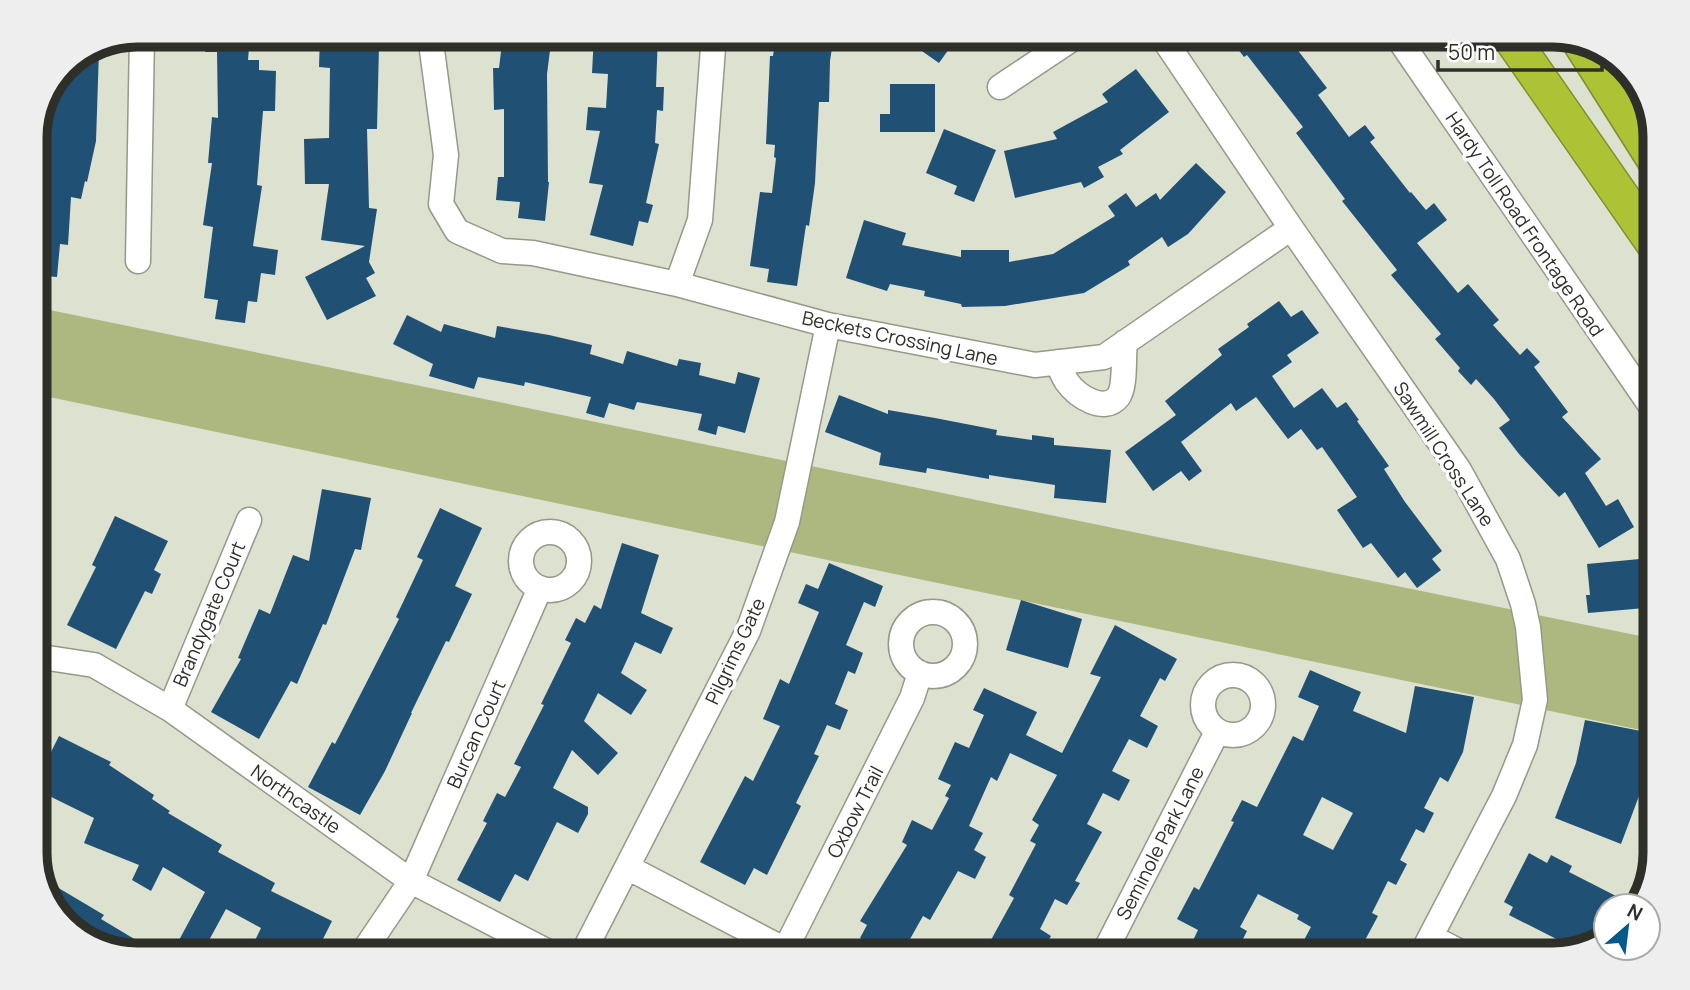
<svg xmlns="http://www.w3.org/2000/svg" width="1690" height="990" font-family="Manrope,sans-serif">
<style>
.green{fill:#acb87f}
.building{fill:#205174;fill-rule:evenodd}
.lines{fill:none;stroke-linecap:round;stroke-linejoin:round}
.minor-casing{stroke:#959988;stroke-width:27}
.highway-casing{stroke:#808f30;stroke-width:38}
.minor{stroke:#fff;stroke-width:24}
.highway{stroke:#adc235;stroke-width:35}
.labels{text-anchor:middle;stroke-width:7;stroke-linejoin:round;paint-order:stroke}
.street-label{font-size:19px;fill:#2d2f28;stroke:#fff}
.rim{fill:none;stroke:#2d2f28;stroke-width:9}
</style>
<rect width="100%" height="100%" fill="#dde1cf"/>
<path class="green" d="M35 307 1655 639V733L35 394Z"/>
<path class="building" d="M207 35H250L248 60H259V70L276 71 275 111H263L257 185 262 186 253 246 278 250 275 275 261 273 257 302 248 301 245 323 215 319 218 300 204 298 213 227 203 225 212 163H208L212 117 218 118 217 52H205Z
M320 35H369L368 46H379L377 129H367L369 208 377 209 369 262 375 273 366 278 376 296 327 320 305 277 365 246 321 240 329 184H305L304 139 329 138 330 68 319 67Z
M503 35H552L547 74 548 182H549L545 221 518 218 520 202 496 200 498 177H504V109L494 110 493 68H499Z
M594 35H658L656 87H664L663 111 657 110 655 143 659 144 646 203 653 205 648 223 639 221 633 246 590 235 603 185 589 183 600 131 586 130 588 107 606 108 608 74 592 73Z
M776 35H834L830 61 829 102H819L815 183 809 226 806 225 797 286 767 282 769 269 750 266 760 192 772 193 776 158 774 157 775 145 766 144 770 56H773Z
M899 35H959L939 63Z
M1227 35H1286L1327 88 1318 95 1349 137 1365 125 1375 138 1370 142 1410 193 1411 192 1426 210 1434 203 1447 220 1417 243 1458 293 1468 284 1499 320 1493 325 1520 355 1527 348 1540 362 1534 367 1568 412 1562 417 1601 459 1585 473 1606 506 1618 499 1634 527 1599 548 1565 492 1559 497 1519 454 1499 428 1510 420 1494 399 1476 379 1471 385 1458 371 1460 368 1435 339 1441 334 1391 275 1397 270 1342 201 1345 199 1296 133 1303 127 1247 55 1244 57Z
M99 51 96 141 87 182 85 181 81 199 71 197 68 245 60 244 57 277 35 275V131L65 65Z
M1136 69 1169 112 1120 150 1123 154 1098 167 1104 177 1084 188 1081 182 1015 198 1004 151 1057 139 1053 132 1108 102 1102 94Z
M890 84H935V132H880V114H890Z
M944 129 996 150 974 202 954 194 957 186 926 173Z
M1196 163 1226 192 1188 234 1168 247 1162 237 1128 261 1130 265 1084 293 1005 306 962 307 961 304 924 296 925 291 890 284 887 291 846 278 864 220 906 233 902 245 961 257V250H1009V262L1053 254 1115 216 1108 206 1126 193 1136 207 1156 193 1160 200Z
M1279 301 1291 317 1302 310 1319 333 1287 355 1292 362 1272 376 1294 408 1322 388 1337 408 1346 402 1359 420 1357 421 1389 466 1384 469 1405 502 1442 551 1432 559 1441 570 1417 588 1405 572 1398 578 1371 543 1363 548 1337 510 1357 497 1322 447 1317 450 1301 429 1288 439 1256 397 1236 411 1231 403 1181 442 1202 471 1189 481 1181 471 1153 491 1125 452 1176 415 1165 401 1222 355 1218 349 1249 327 1247 324Z
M407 315 441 332 444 324 495 338 497 326 549 335 592 345 590 354 623 364 627 351 677 366 679 359 701 363 699 375 735 384 738 372 760 378 745 433 718 426 716 435 698 430 702 414 637 402 634 410 609 403 604 418 586 413 591 397 525 382 524 386 478 377 474 389 429 376 433 364 393 344Z
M839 395 888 414V410L935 418 997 430 996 435 1032 440V435L1054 438V445L1111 450 1106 503 1054 498 1055 485 989 475V479L927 468 926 473 879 465 881 453 825 432Z
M322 489 371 498 361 550 355 549 326 625 323 624 297 684 291 681 259 739 211 712 241 659 238 658 259 609 270 614 293 555 309 561Z
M440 508 482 528 455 586 472 594 449 642 446 641 411 713H412L385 771 360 815 308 787 332 742 335 744 399 619 396 617 423 560 417 557Z
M115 516 168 541 154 570 161 574 152 594 145 591 116 649 67 625 96 567 92 565Z
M622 543 659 555 641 613 673 628 661 654 635 642 621 673 647 690 631 715 598 693 584 721 618 753 598 775 572 750 553 788 588 807V814L578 833 557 822 528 881 515 874 500 902 457 880 487 823 483 821 497 793 505 797 521 767 514 764 544 705 541 704 571 643 565 640 576 618 585 623 594 605 601 609Z
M1640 559 1645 608 1588 613 1586 595H1590L1587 564Z
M829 563 883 586 875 607 864 602 846 645 863 653 855 674 848 671 835 704 848 710 840 730 827 725 814 754 819 756 796 803 801 806 767 875 754 868 745 885 700 862 745 776 753 781 780 726 763 719 780 679 789 684 819 612 798 603 806 584 818 589Z
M1021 600 1082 619 1068 668 1006 650Z
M1115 625 1177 659 1165 681 1160 678 1140 716 1158 726 1147 748 1129 739 1112 771 1130 780 1119 801 1103 793 1087 824 1102 832 1075 881 1080 883 1067 905 1055 899 1040 929 1051 936 1040 955H997L986 949 1014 898 1009 895 1036 844 1030 841 1039 825 1032 820 1057 775 1010 753 997 781 991 777 969 826 983 833 974 850 986 857 975 879 958 871 930 920 923 916 901 955H888L860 938 867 925 860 921 907 845 902 842 912 820 932 830 949 798 945 796 951 785 938 779 955 742 969 748 984 715 973 710 984 688 1037 712 1026 735 1062 753 1101 677 1090 674Z
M1310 670 1361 692 1353 711 1406 733 1415 686 1474 697 1463 752 1448 782 1440 777 1424 808 1434 813 1424 833 1416 829 1400 860 1407 864 1396 885 1388 881 1372 913 1378 916 1357 955H1296L1311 927 1297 919 1299 915 1258 894 1240 927 1247 931 1235 955H1186L1198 930 1177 919 1194 887 1199 890 1234 822 1231 821 1242 800 1257 807 1293 736 1303 741 1319 706 1298 697ZM1322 797 1353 813 1333 850 1303 835Z
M1585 720 1651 733 1639 796 1621 844 1555 818 1576 763Z
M59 736 111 762 109 765 154 795 152 799 170 811 168 813 222 845 218 852 275 883 271 891 332 921 315 955H307L283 943 278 955H248L261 928 226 909 201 955H171L205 892 163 867 151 891 132 880 139 865 84 843 94 818 35 789V784Z
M1529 853 1547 863 1551 855 1572 866 1569 872 1616 896 1611 906H1606V916L1591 945 1576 949 1509 915 1513 907 1504 902Z
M40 877 104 915 101 919 161 955H137L86 941 49 904Z"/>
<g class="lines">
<defs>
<path id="minor" d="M430 35 446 155 441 204 457 231 502 251 533 253 677 284 828 325 1035 365 1104 357 1291 228
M1161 35 1291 228 1459 470 1508 559 1523 604 1528 627 1535 700 1525 745 1504 796 1421 955
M1396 35 1655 412
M1000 87 1078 35
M138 261 142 35
M677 284 700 220 714 35
M1058 362C1060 369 1063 376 1067 382 1077 396 1104 414 1118 397 1126 387 1123 355 1125 342
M521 561a29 29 0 1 1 58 0a29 29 0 1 1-58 0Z
M901 644a32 32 0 1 1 64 0a32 32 0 1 1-64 0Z
M35 656 94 665 170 709 411 881 554 955
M1203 705a30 30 0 1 1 60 0a30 30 0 1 1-60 0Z
M170 709 249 520
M627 867 795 955
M1431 937 1466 955
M785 950 912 698 920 673
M361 955 411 881 540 588
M582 955 748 631 787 522 828 325
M1103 955 1217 732"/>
<path id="highway" d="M1509 35 1655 245
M1581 43 1655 160"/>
</defs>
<use href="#minor" class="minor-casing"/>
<use href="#highway" class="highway-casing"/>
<use href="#minor" class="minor"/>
<use href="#highway" class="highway"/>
</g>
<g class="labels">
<g class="street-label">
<text transform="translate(1525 224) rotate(56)" y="7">Hardy Toll Road Frontage Road</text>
<text transform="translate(900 338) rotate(12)" y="7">Beckets Crossing Lane</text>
<text transform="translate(1444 454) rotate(57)" y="7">Sawmill Cross Lane</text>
<text transform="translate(209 614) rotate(-67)" y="7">Brandygate Court</text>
<text transform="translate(735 651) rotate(-65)" y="7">Pilgrims Gate</text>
<text transform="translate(476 734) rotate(-66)" y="7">Burcan Court</text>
<text transform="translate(296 799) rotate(35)" y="7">Northcastle</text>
<text transform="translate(855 812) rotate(-63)" y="7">Oxbow Trail</text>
<text transform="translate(1160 843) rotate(-63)" y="7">Seminole Park Lane</text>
</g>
</g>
<path d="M0 0H1690V990H0ZM137 47H1553A90 90 0 0 1 1643 137V853A90 90 0 0 1 1553 943H137A90 90 0 0 1 47 853V137A90 90 0 0 1 137 47Z" fill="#eee" fill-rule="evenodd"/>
<path class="rim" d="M137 47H1553A90 90 0 0 1 1643 137V853A90 90 0 0 1 1553 943H137A90 90 0 0 1 47 853V137A90 90 0 0 1 137 47Z"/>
<g transform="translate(1627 927) rotate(28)"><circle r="33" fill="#ffffff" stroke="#abaca9" stroke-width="2"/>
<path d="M0-5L12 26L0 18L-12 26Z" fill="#025a8c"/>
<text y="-10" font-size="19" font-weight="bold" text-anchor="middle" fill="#2d2f28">N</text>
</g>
<path d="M1438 60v10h164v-10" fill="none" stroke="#2d2f28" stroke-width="3.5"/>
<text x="1448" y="60" font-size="21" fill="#2d2f28" stroke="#ffffff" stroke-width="5" paint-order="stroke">50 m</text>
</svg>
